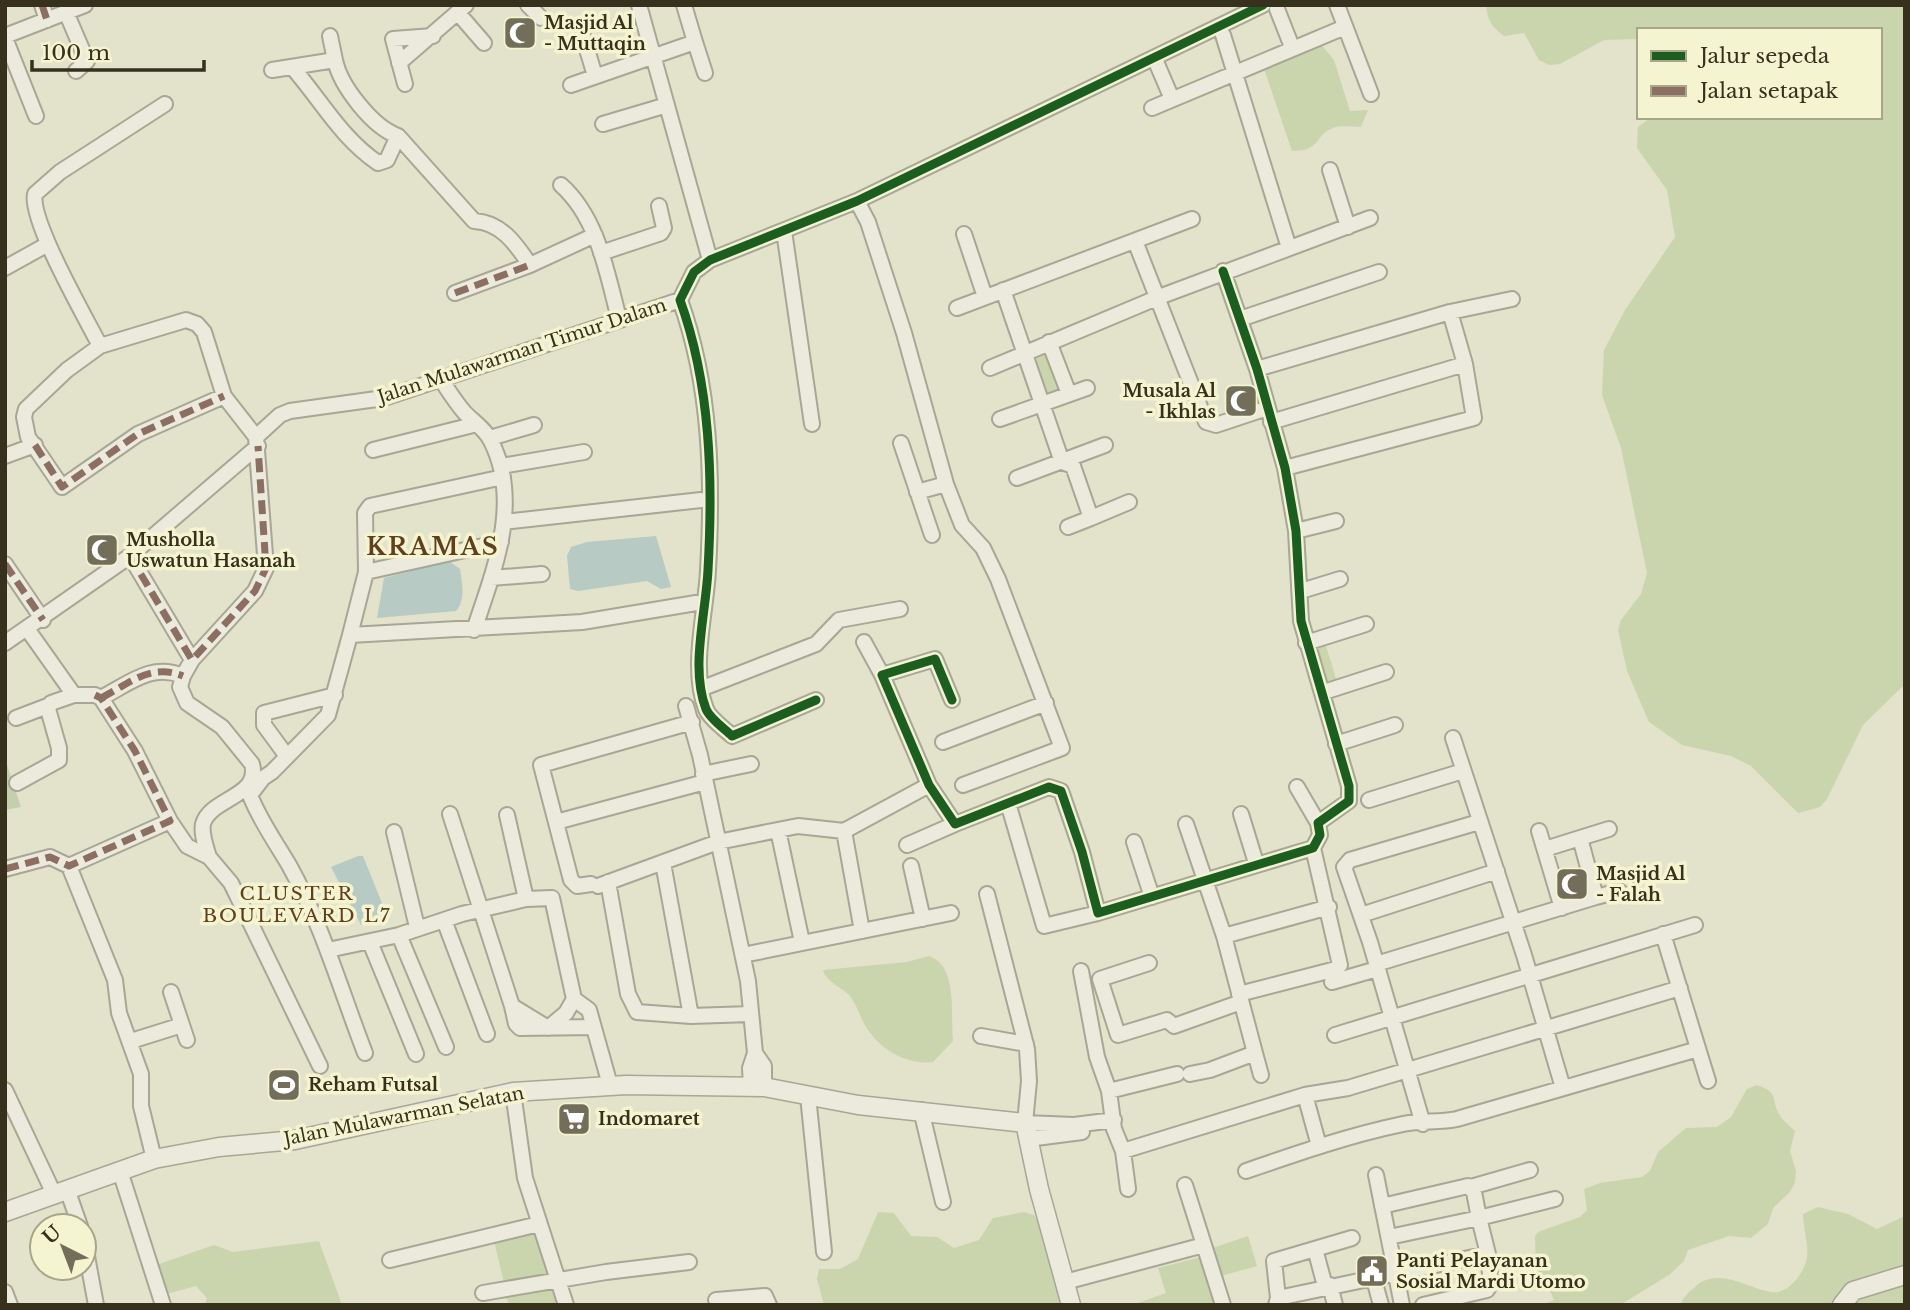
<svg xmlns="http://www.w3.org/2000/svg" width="1910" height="1310" font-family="'Libre Baskerville',serif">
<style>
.green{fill:#cad5ae}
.cemetery{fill:#c6cfad}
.water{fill:#b7cac3}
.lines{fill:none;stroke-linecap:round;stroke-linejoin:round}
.minor-casing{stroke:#a8a695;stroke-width:18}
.tertiary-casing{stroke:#a8a695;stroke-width:21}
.minor{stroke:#ebeadd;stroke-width:14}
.tertiary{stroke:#ebeadd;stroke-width:18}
.quiet{stroke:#8d6e63;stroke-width:7;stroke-dasharray:14 7;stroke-linecap:butt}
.cycleway-casing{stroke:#f4f4d1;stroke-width:13}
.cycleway{stroke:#1b5e20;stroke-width:9}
.labels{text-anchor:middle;stroke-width:7;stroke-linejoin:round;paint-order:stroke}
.poi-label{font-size:18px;font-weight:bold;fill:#36301d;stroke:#f4f4d1;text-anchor:start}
.street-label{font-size:18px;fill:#36301d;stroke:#f4f4d1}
.neighbourhood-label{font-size:19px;letter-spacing:2px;fill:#613f1e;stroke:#f4f4d1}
.district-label{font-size:24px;font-weight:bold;letter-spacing:2px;fill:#613f1e;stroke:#f4f4d1}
</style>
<rect width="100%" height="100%" fill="#e3e2cb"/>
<path class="green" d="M1486 5H1905V684L1863 725 1827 799 1820 807 1798 813 1751 766 1731 756 1682 745 1649 722 1627 671 1618 630 1621 620 1641 594 1647 573 1621 448 1602 395 1604 350 1625 310 1675 237 1667 190 1637 148 1638 127 1651 117H1880V30H1639V39L1604 40 1560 64 1549 65 1539 60 1524 33 1504 36C1491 26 1488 21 1486 5Z
M1319 42 1334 60 1350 111 1368 110 1361 127C1352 127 1340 125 1333 128 1313 136 1322 151 1292 151L1262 63Z
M1043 349 1062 393 1045 400 1027 356Z
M1326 646 1337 682 1325 685 1314 650Z
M929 956C959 966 950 1017 953 1041L933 1062C905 1065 879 1049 865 1025 859 1015 857 1005 850 996 842 987 826 982 823 970L907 962Z
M1757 1085C1780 1093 1770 1098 1779 1114 1782 1120 1790 1126 1795 1131L1790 1151 1796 1171 1795 1182 1790 1192 1773 1208 1768 1224 1751 1238 1729 1236 1688 1250 1684 1261 1669 1275 1620 1305H1542L1554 1300 1544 1277 1536 1274 1535 1236 1538 1232 1580 1217 1587 1210 1584 1189 1600 1183 1642 1177 1650 1171 1658 1152 1686 1128 1717 1127 1731 1117 1747 1089Z
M1818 1207 1848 1214 1877 1229 1905 1216V1305H1681C1683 1297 1688 1293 1694 1288 1716 1265 1747 1288 1771 1292 1788 1295 1804 1273 1807 1258 1809 1244 1803 1228 1803 1214Z
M878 1212 894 1213 911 1236 937 1237 954 1248 979 1240 993 1218 1024 1212 1034 1215 1047 1232 1057 1288 1068 1305H824L817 1279 819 1269H840L858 1259Z
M534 1222 557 1278 505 1287 493 1237Z
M1248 1236 1257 1266 1221 1276 1218 1304 1132 1305 1166 1293 1158 1268 1205 1256 1204 1251Z
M319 1241 342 1305H205L207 1298 196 1286 166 1294 156 1265 214 1245 233 1252Z
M558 1282 563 1305H509L505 1292Z"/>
<path class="cemetery" d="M5 759 21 807 5 810Z"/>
<path class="water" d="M656 536 671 587 661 589 647 581 578 591 570 589 567 556 571 547 587 542Z
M449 561 460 569C462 584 466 599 456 611L377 618 384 578Z
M358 856H363L388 918 361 925 331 867Z"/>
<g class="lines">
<defs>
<path id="minor" d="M42 5 47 20
M528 5 541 18
M639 5 710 260
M1337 5 1371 94
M1277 9 1292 47
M66 12 87 61 76 71
M458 13 484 43
M1223 35 1289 248
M5 36 85 5
M330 36 335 60
M583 36 595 76
M5 38 36 116
M695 42 705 73
M399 63 466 5
M1157 64 1172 99
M292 67C321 100 341 138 378 163L387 160 398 136 474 221C501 222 516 244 530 265L595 235
M272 70 335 60C340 85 372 127 398 136
M405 84 393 39 433 36
M571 85 695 42 684 5
M1152 108 1345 27
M603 124 667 105
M1330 170 1348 227
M561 185C598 218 607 273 619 319
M857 201 868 222 904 333 946 484 962 525 983 548 998 579 1062 748 963 785
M784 231 812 424
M964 234 985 297
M1135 241 1206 422 1216 425 1267 408
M601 253 661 233 664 228 659 206
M5 268 48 244
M1003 290 1062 462 1073 466 1091 518 1129 502
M455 293 530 265
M957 308 1192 219
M1240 319 1379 272
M1049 342 1069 394
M100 346C86 318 29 220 35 194L60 172 165 104
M990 368 1159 297 1370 218
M1257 369 1450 312 1512 299
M440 378C448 390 456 403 465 413 474 422 486 430 491 441 522 502 494 570 474 630
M224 396 138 434 62 487 28 437 24 417 26 409 67 370 100 346 186 320 197 324 204 332 224 396 256 437
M1000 419 1087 388
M1271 422 1465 364
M490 438 534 425
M901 443 932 535
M373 450 477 424
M5 456 35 445
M501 466 584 452
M1285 468 1474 418 1465 364 1450 312
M1017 478 1105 445
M917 492 946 484
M504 522 701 500
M1068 527 1091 518
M1296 531 1336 521
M130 556 192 660
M5 564 43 620
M366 572 365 513 370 506 503 477
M491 578 542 574
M1301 591 1340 579
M28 630 74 695H95L101 698 135 751 170 821 69 866
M350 635 366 572 501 542
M864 642 882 675
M5 643 130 556 258 446
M1306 643 1366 624
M703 688 816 644 839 620 900 609
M1324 692 1386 672
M101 698C130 683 151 663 183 676
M816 700 732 736C725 729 710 719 706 709 690 668 706 613 708 570 713 480 711 386 680 300L694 272 710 260 857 201 1263 5
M952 700 935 659 882 675 929 785 955 824 1049 787 1061 791 1082 852 1098 913 1313 848 1320 835 1318 823 1349 801V786L1301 621 1296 531 1285 468 1257 369 1223 271
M686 706 700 755 748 981 755 1053 750 1068 751 1086
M16 718 50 705
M1453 738 1524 955 1563 1088
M943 742 1046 703
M1336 744 1395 725
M286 755 264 725V713L335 695
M703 774 751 764
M17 783 59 760V748L48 709 51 703 74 695
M1297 787 1318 823
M1369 800 1463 771
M1008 803 1044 926 1098 913
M450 814 512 1006 548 1028
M1241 814 1256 863
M507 815 526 899
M170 821 187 846 209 857 231 883 320 1066
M556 822 705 782
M1186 824 1224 936 1255 1053 1210 1070 1190 1074
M778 830 802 942
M844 831 862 931
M1539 831 1562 908
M394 832 417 927
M1580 838 1609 829
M1134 842 1152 897
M907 845 955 824
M209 857C206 847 201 834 203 824 210 798 261 797 252 764L222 727 187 703 180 687 183 676 192 660 255 591 266 568 256 437 280 415 290 411 384 398 680 300
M663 863 691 1016
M69 866 115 980 119 1013 141 1074V1106L154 1159
M911 866 923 919
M5 869 50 857 69 866
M608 882 628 994 637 1012 691 1016 751 1014
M591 884 577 886 571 880 541 765 692 722
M598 886 718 842 798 826 844 831 929 785
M987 894 1027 1049 1029 1081 1025 1123 1074 1125 1114 1120
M1596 897 1619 891
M1361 915 1497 871
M444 920 487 1034
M1663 934 1708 1081
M399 935 446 1047
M1224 936 1329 907
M370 942 416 1054
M328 950 399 935 462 914 526 899 552 898 574 999 566 1013 548 1028
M743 955 951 913
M1149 963 1100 979 1118 1035 1167 1020 1174 1026 1241 1002
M1376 964 1596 897 1580 838 1545 849
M1081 971 1097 1057 1109 1091 1114 1129 1123 1151 1305 1095 1348 1088 1680 988
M1332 982 1377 969
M1239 994 1336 969 1340 965 1313 848
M574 999 589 1010 610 1085
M512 1006 516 1024 520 1028 594 1027
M182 1025 187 1040
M1335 1035 1695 925
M981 1036 1026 1044
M131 1041 182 1025 171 992
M365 1053C341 991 322 924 289 865 275 841 260 821 250 795L263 778 272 772 328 715 350 635 582 622 696 603
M755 1053 764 1066V1087
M1255 1053 1261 1075
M5 1090 54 1194
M1109 1091 1177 1074
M513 1092 525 1178 566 1305
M1305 1095 1319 1146
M808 1096 824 1252
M921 1110 943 1202
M1423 1124 1370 942 1344 867 1350 860 1479 822
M1028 1139 1082 1132
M1123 1151 1128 1189
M120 1171 163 1305
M1246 1171C1298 1153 1350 1135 1403 1124 1421 1120 1439 1123 1457 1119L1698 1049
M1376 1175 1402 1305
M1185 1185 1223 1305
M1471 1187 1530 1170
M67 1189 80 1226
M1382 1206 1468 1186 1474 1192 1479 1218 1555 1199
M84 1240 96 1305
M1315 1249 1325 1286
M390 1260 539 1224
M1373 1276 1381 1305
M1065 1282 1204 1245
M1330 1285 1335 1305
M5 1292 10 1305
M483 1293 606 1272 689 1262
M1278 1298 1274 1261 1352 1238
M716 1300 765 1296 769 1305
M1276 1305 1278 1298 1488 1254 1479 1218 1389 1237
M1423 1305 1487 1290 1491 1283 1488 1254"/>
<path id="tertiary" d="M5 1212 154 1159 219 1147 295 1140 513 1092 626 1085 764 1087 858 1105 1025 1123 1039 1189 1071 1305
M1842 1305 1853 1291 1905 1275"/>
</defs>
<use href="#minor" class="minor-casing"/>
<use href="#tertiary" class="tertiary-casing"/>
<use href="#minor" class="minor"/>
<use href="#tertiary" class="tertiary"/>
<path class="quiet" d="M42 5 47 20
M455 293 530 265
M35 445 62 487 138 434 224 396
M130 556 192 660 255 591 266 568 258 446
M5 564 43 620
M101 698C130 683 151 663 183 676
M5 869 50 857 69 866 170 821 135 751 101 698 95 695"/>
<defs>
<path id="cycleway" d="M816 700 732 736C725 729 710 719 706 709 690 668 706 613 708 570 713 480 711 386 680 300L694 272 710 260 857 201 1263 5
M952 700 935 659 882 675 929 785 955 824 1049 787 1061 791 1082 852 1098 913 1313 848 1320 835 1318 823 1349 801V786L1301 621 1296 531 1285 468 1257 369 1223 271"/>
</defs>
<use href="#cycleway" class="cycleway-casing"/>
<use href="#cycleway" class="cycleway"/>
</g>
<defs>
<symbol id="mosque-square" viewBox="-11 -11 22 22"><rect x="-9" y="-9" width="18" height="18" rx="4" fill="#736e5a" stroke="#f4f4d1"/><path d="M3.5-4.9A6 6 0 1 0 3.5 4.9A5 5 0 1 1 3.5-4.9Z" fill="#fff"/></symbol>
<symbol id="stadium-square" viewBox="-11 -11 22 22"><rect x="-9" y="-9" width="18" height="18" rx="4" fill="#736e5a" stroke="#f4f4d1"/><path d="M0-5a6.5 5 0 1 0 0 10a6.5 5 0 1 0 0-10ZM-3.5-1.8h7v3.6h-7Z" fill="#fff"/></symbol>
<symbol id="supermarket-square" viewBox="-11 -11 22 22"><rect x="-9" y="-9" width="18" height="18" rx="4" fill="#736e5a" stroke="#f4f4d1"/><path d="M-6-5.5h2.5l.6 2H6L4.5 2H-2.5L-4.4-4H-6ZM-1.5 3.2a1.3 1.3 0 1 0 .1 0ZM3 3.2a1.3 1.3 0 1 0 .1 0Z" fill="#fff"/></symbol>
<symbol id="civic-square" viewBox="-11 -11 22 22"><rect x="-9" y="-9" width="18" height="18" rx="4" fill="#736e5a" stroke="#f4f4d1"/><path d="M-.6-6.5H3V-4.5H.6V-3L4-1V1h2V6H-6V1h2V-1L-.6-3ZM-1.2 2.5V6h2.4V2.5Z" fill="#fff"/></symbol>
</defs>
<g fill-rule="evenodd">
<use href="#mosque-square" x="501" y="14" width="38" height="38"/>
<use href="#mosque-square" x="1222" y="382" width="38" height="38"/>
<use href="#mosque-square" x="83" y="531" width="38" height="38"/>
<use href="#mosque-square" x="1553" y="865" width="38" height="38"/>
<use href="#stadium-square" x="265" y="1066" width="38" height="38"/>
<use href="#supermarket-square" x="555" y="1100" width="38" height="38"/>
<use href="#civic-square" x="1353" y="1252" width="38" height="38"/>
</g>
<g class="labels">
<g class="poi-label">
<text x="544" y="29">Masjid Al<tspan x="544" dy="21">- Muttaqin</tspan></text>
<text x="1216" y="397" text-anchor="end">Musala Al<tspan x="1216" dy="21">- Ikhlas</tspan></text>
<text x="126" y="546">Musholla<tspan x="126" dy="21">Uswatun Hasanah</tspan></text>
<text x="1596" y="880">Masjid Al<tspan x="1596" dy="21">- Falah</tspan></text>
<text x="308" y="1091">Reham Futsal</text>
<text x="598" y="1125">Indomaret</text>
<text x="1396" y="1267">Panti Pelayanan<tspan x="1396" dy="21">Sosial Mardi Utomo</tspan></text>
</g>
<g class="street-label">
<text transform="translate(522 351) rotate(-18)" y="6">Jalan Mulawarman Timur Dalam</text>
<text transform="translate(404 1116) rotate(-11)" y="6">Jalan Mulawarman Selatan</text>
</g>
<g class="neighbourhood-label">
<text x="297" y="900">CLUSTER<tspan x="297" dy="22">BOULEVARD L7</tspan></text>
</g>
<g class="district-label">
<text x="433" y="555">KRAMAS</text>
</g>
</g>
<rect width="1910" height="1310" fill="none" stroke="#36301d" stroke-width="14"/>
<rect x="1637" y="28" width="245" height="91" fill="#f4f4d1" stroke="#a8a689" stroke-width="2"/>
<rect x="1651" y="51" width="35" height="10" fill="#1b5e20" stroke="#a8a689" stroke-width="2"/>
<text x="1700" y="63" font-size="21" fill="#36301d">Jalur sepeda</text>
<rect x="1651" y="86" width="35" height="10" fill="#8d6e63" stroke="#a8a689" stroke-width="2"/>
<text x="1700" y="98" font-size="21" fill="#36301d">Jalan setapak</text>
<g transform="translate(63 1247) rotate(318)"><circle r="33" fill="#f4f4d1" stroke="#a8a689" stroke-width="2"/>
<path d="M0-5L12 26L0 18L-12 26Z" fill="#736e5a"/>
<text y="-10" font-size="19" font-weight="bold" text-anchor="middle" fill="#36301d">U</text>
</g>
<path d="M32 60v10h172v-10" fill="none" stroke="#36301d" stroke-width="3.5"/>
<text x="42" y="60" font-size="21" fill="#36301d" stroke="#f4f4d1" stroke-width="5" paint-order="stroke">100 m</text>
</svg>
